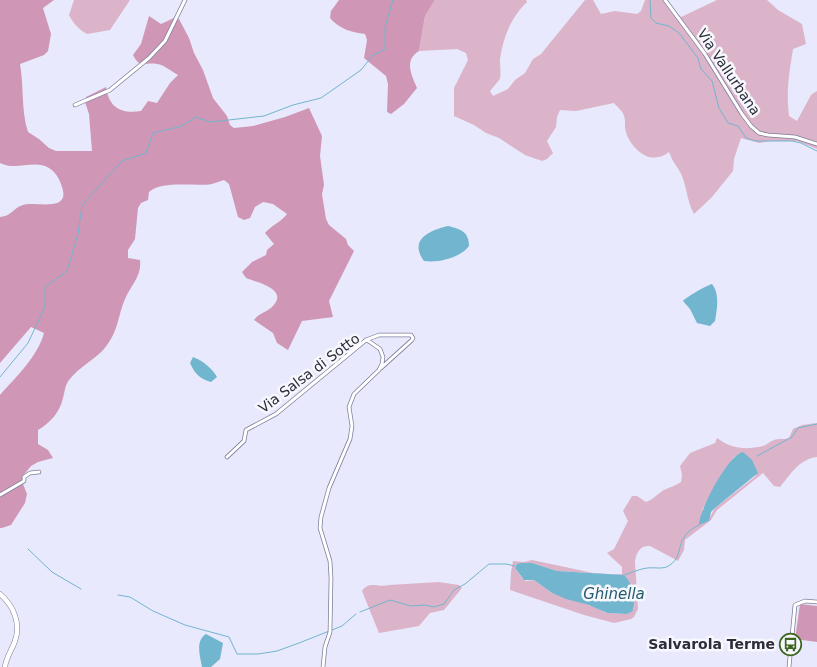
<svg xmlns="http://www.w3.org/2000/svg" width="817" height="667" font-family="'DejaVu Sans',sans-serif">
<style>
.green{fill:#dcb4c9;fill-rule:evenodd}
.forest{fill:#cf97b5}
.water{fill:#72b5ce}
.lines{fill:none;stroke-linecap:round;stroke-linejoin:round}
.stream{stroke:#72b5ce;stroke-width:1}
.minor-casing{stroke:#7d7d99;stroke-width:4.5}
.secondary-casing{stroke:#7d7d99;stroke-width:5.5}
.minor{stroke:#fff;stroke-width:3}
.secondary{stroke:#fff;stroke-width:4.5}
.labels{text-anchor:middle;stroke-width:5;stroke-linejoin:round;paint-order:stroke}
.street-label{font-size:14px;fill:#2d2d39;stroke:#f7f7fe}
.poi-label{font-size:14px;font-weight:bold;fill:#2d2d39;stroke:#f7f7fe;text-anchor:end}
.water-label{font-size:15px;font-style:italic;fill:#255b6e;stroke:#f7f7fe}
</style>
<rect width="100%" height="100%" fill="#e8e9fc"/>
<path class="green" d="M74 0H130L110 30 87 34C79 30 73 23 69 15Z
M435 0H526L527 2C511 17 503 38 500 59 500 65 501 72 500 79L490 91 493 96 508 89 515 80 525 73 533 59 541 54 585 0H593L601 14 615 11 637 14 641 11 645 0H663L681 17 717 0H767L778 10 802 24 806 44 793 49C789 75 786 90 789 116L797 121 811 95 817 91V149L797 141H771L759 143 741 138 734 159 733 171 712 197 694 214C686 200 687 183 679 170 675 164 672 160 669 152 666 154 662 157 658 157 644 161 629 144 626 132 624 127 626 121 624 116 623 111 617 107 614 103L576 111 560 110 557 117 556 127 547 141 553 153 547 159 542 161 525 155 499 138 486 133 474 125 454 116V88L468 60 466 53 457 49 419 51 425 16Z
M817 423V457C799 459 791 474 780 487L774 486 763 473 717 510 711 520 685 540 684 550 678 561 650 546C640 545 636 553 635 562L638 609 634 617 631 619 614 623 584 615 510 590 511 572 513 561 524 562 532 560 598 574H622V567L607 553 614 549 628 521 623 511 632 496H637L646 502C654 499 657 494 664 490 670 487 675 486 681 482L682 475 680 466 690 453 715 443 717 438C732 449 745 450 763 446 767 445 770 441 774 440 779 438 783 440 789 438L793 429 802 425ZM735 456 756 476 715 508 710 517 702 510 716 484ZM523 563H532L557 571 624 575C634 584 635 597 634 609L627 614 606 613 595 607 552 593 534 580 526 581 522 578 515 568 516 565Z
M439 582 459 585 462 588 444 610 430 613 419 626 379 633 362 591C369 580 379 588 389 585Z"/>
<path class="forest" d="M0 0H54L43 8 51 34 48 51 44 55 20 64C24 86 21 111 28 132L39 139 49 148 56 151H92L89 114 85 102 86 97 106 87C109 108 121 114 141 111L148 101 157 103 170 83 178 75C171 71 164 65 157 64 145 62 140 69 133 55L141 44 149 16 161 24 174 18 179 19 189 38 194 53 203 70 213 98 227 116 230 125 234 128 253 126 285 117 309 108 322 136 320 156 324 185 322 194 326 219 329 225 346 239 348 245 354 251 329 301 333 317 302 321 288 350 277 343 273 333 254 320C260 312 268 312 273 306 289 289 256 282 246 278L242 272 252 262 266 255 267 250 274 244 265 233C272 225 281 222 287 214L273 204 263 202 255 207 250 218 244 220 238 217 229 184 224 180C220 181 216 183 212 184 194 187 163 180 149 192L148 200 141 203 138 208 135 239 128 250V258L140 260C142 276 131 285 125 299 117 318 119 331 104 349 94 360 79 367 69 380 65 385 65 391 63 398 60 412 50 423 38 430V444L48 450 53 458 38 462 31 466 22 477 23 484 27 494 25 503 11 525 2 528H0V395C16 377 38 356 44 333L31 327 0 363V217C12 216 13 208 23 205 35 201 71 213 62 187 60 180 56 172 49 168 38 161 23 167 11 166 8 166 3 164 0 163Z
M339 0H435L425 16 419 51C404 60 411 74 417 88L404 104 391 114 387 112 388 84 386 76 364 58 367 40 365 34C351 32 339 29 330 18L331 11Z
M800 604 817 606V642L795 639Z"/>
<path class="water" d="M448 226C461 229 469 232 469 246 460 258 438 263 424 261 408 239 431 230 448 226Z
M712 284C720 294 717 309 715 321L710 326 697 323 690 309 683 301C685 298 707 285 712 284Z
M193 357C202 360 213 369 217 377L211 382C200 379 195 374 190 363Z
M743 452 752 460 758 473 715 508 711 512 709 521 699 525C699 510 728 455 743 452Z
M521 563H532L557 571 624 575C634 584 636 599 633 611L627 614 607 613 589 605 566 599 552 593 534 580H524L515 568 517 564Z
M206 634 223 643 220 659 211 667H202C200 656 195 641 206 634Z"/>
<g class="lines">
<path class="stream" d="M650 0 651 18 656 23 669 26 679 33 698 58 701 69 712 81 719 108 728 123 738 126 746 138 756 141H792L801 143 817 151
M0 377 28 343 45 307V287L67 271 78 234 82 205 122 161 146 153 153 133 182 126 196 117 211 122 264 116 293 105 321 98 361 70 373 55 385 49V27L393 0
M757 456 792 437 798 428 817 424
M28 549 52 572 81 589
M624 575C631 573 639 569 647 568 654 567 664 570 670 565 686 554 672 538 699 525
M118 595 130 597 153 611 185 625 229 637 237 654H258L277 651 299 643 342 626 356 614
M360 612 390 600 411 606 425 605 434 607 444 604 454 590 465 584 489 564H506L515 566"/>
<defs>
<path id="minor" d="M665 0 705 54 742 114 751 126 759 133 768 135 795 137 817 144
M75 105 110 90 149 58 165 41 185 0
M227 457 244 441 246 430 276 414 366 340 379 335H411L413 338 412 340 381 368
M0 495 24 481V477L30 473 39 472
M323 667 325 647 330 632 331 578 330 561 320 528 321 517 329 488 350 439 352 426 349 407 354 394 379 370 382 364 383 357 380 349 370 342 366 340
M789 667 795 605 805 601 817 602"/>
<path id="secondary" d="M0 594C14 606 21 624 15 641 12 650 6 657 5 667"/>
</defs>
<use href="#minor" class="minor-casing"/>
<use href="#secondary" class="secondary-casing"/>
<use href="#minor" class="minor"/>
<use href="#secondary" class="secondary"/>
</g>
<defs>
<symbol id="bus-ring" viewBox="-11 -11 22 22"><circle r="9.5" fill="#f7f7fe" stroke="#3f6620" stroke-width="1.5"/><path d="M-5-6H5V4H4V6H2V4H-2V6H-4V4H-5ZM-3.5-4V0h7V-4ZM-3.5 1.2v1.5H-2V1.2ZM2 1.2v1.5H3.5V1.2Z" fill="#3f6620"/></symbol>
</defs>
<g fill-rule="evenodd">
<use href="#bus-ring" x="778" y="632" width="25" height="25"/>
</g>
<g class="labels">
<g class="street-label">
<text transform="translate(729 72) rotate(56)" y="5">Via Vallurbana</text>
<text transform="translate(309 373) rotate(-37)" y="5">Via Salsa di Sotto</text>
</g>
<g class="poi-label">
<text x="775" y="649">Salvarola Terme</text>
</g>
<g class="water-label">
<text x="614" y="599">Ghinella</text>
</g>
</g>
</svg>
